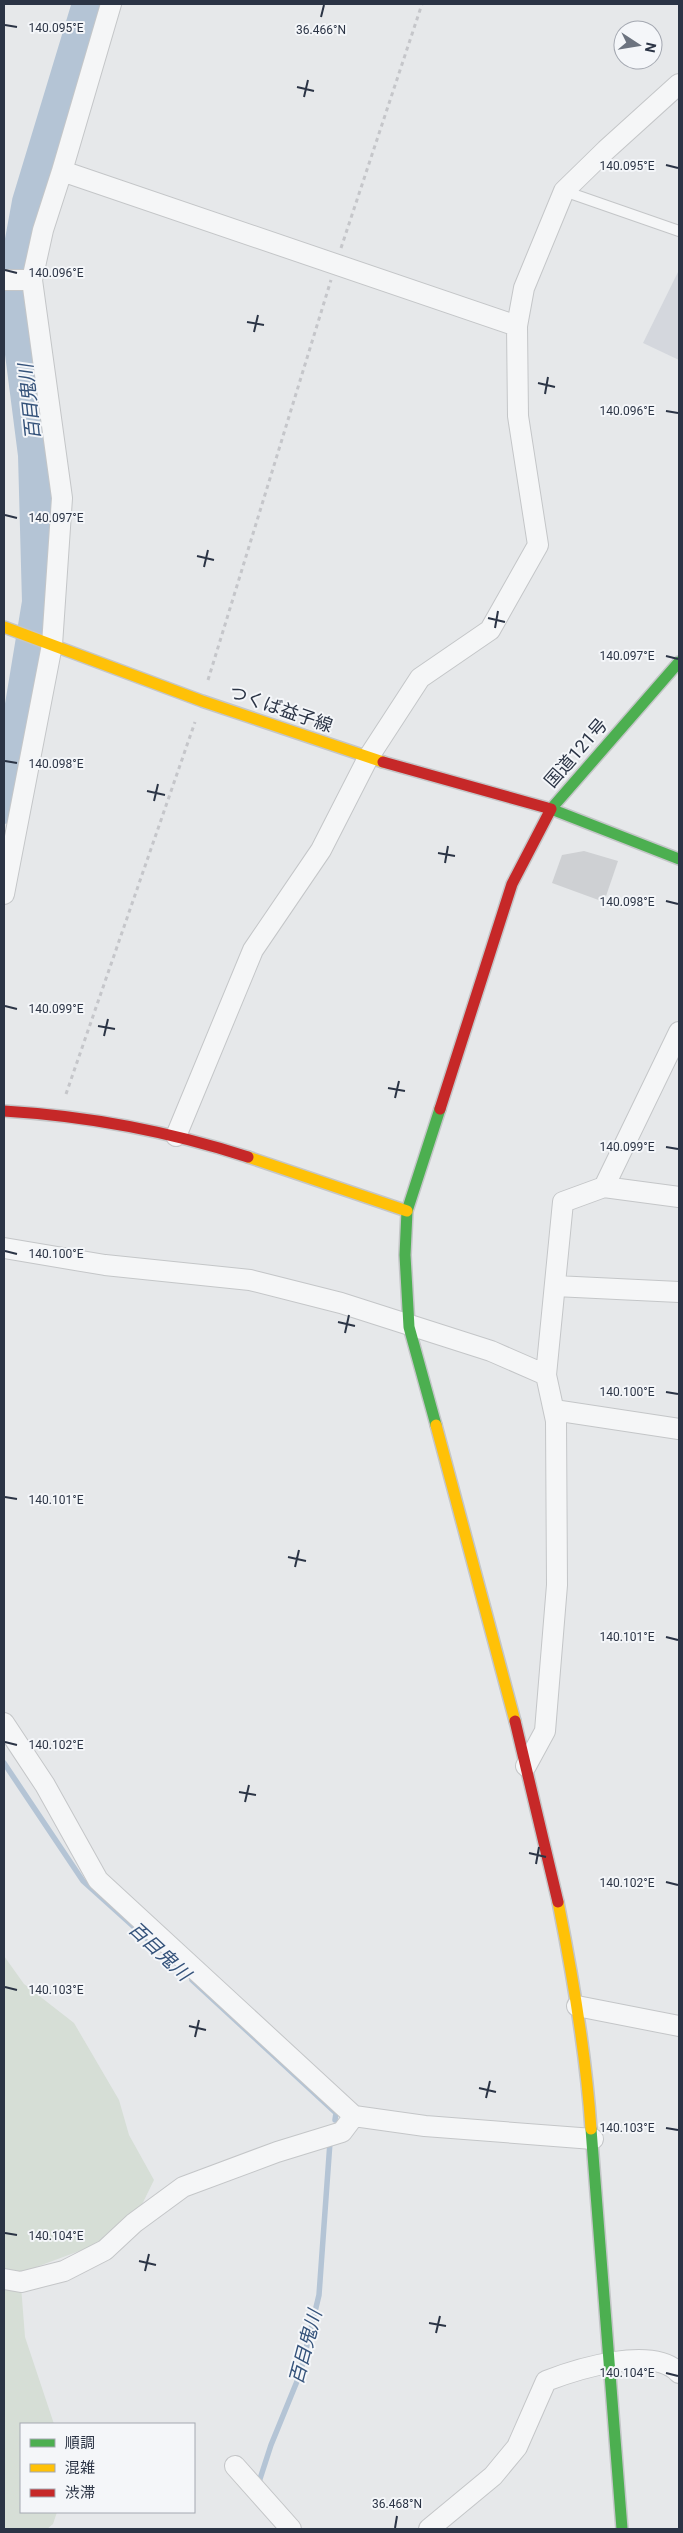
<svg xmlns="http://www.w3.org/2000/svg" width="683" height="2533" font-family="Roboto,'Noto Sans JP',sans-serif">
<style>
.built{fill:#d4d7dd}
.green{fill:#d6ded6}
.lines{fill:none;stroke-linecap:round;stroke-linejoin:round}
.stream{stroke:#b4c4d5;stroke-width:5.5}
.river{stroke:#b4c4d5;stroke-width:32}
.building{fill:#ced0d3}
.lane-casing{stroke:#c4c6c8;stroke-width:12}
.street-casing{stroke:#c4c6c8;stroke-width:22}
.fast-casing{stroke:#c4c6c8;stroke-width:14}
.slow-casing{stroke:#c4c6c8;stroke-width:14}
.jam-casing{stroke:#c4c6c8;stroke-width:14}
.path{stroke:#c5c6ca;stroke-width:3;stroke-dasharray:4 4;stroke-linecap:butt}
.lane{stroke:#f5f6f7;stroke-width:10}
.street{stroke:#f5f6f7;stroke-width:20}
.fast{stroke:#4caf50;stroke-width:11}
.slow{stroke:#ffc107;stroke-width:11}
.jam{stroke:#c62828;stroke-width:11}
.ticks{fill:none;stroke:#2b3445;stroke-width:2}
.labels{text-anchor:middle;stroke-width:4;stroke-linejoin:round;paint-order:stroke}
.street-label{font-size:18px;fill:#2b3445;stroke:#f4f6f9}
.water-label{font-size:19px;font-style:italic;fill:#34527a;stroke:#f4f6f9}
.ticks-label{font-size:12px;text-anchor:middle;fill:#2b3445;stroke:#f4f6f9;stroke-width:4;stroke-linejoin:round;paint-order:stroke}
</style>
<rect width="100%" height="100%" fill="#e6e8ea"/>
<path class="built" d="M679 270V360L643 343Z"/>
<path class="green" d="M4 1956 24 1984 74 2023 119 2100 129 2135 154 2180 128 2233 20 2273 25 2337 54 2424H21V2512H57L53 2524 47 2529H4Z"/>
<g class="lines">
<path class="stream" d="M4 1763 83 1881 154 1945
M192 1980 336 2113 335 2120
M262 2485 259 2482 271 2445 300 2374 319 2295 330 2142"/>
<path class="river" d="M4 808 38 602 34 455 19 338 15 273 28 202 88 4"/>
</g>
<path class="building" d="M584 851 618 861 604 902 552 883 562 855Z"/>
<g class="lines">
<defs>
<path id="lane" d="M564 191 679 231"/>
<path id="street" d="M62 171 517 326
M4 280H32
M4 894 52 645 62 498 32 280 43 230 62 171 111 4
M176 1136 253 950 321 850 368 758 420 678 490 630 538 545 518 416 517 326 524 288 564 191 606 150 679 84
M604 1187 679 1197
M4 1248 105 1265 250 1280 341 1303 491 1351 546 1375
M555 1286 679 1292
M554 1410 679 1429
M4 1723 45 1785 98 1880 354 2116 425 2126 593 2139
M526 1766 545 1731 557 1585 556 1421 546 1375 563 1202 604 1187 679 1032
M577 2006 679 2026
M4 2279 21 2282 64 2271 105 2250 134 2223 183 2187 277 2152 342 2132 354 2116
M235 2466 291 2529
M429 2529 493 2476 517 2447 546 2381C577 2369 653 2345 679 2373"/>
<path id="fast" d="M679 662 551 809 679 859
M436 1425 409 1327 405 1255 407 1211 440 1109
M591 2129 622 2529"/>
<path id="slow" d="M4 627 202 701 383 762
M248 1157 407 1211
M436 1425 515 1721
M558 1902C573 1977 586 2053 591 2129"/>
<path id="jam" d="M383 762 551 809
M440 1109 512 884 551 809
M4 1111C88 1116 168 1131 248 1157
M515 1721 558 1902"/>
</defs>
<use href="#lane" class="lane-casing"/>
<use href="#street" class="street-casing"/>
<use href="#fast" class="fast-casing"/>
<use href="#slow" class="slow-casing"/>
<use href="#jam" class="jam-casing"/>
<path class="path" d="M341 248 422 4
M208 680 331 280
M66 1094 195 722"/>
<use href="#lane" class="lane"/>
<use href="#street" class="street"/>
<use href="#fast" class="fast"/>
<use href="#slow" class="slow"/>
<use href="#jam" class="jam"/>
</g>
<path class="ticks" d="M321 17 324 5M5 25 17 27M297 87 314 91M304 97 308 80M666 165 678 168M5 270 17 273M247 322 264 325M254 332 258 315M538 383 555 387M545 394 548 377M666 411 678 413M5 515 17 518M197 556 214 560M204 567 208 550M488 618 505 622M495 628 498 611M666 656 678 659M5 761 17 763M147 791 165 795M154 801 158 784M438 853 455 856M445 863 448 846M666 901 678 904M5 1006 17 1009M98 1026 115 1029M104 1036 108 1019M388 1088 405 1091M395 1098 399 1081M666 1147 678 1149M5 1251 17 1254M338 1322 355 1326M345 1333 349 1315M666 1392 678 1394M5 1497 17 1499M288 1557 306 1561M295 1567 299 1550M666 1637 678 1640M5 1742 17 1745M239 1792 256 1795M245 1802 249 1785M529 1853 546 1857M536 1864 539 1847M666 1882 678 1885M5 1987 17 1990M189 2026 206 2030M195 2037 199 2020M479 2088 496 2092M486 2098 490 2081M666 2128 678 2130M5 2233 17 2235M139 2261 156 2265M145 2271 149 2254M429 2323 446 2326M436 2333 440 2316M666 2373 678 2376M395 2528 397 2516"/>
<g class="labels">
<g class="street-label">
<text transform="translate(281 709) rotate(19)" y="6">つくば益子線</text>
<text transform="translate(576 753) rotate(-49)" y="6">国道121号</text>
</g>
<g class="water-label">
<text transform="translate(29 402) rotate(-96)" y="7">百目鬼川</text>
<text transform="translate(160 1951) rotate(43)" y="7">百目鬼川</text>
<text transform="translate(305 2347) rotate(-75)" y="7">百目鬼川</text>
</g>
</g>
<g class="ticks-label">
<text x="56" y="32">140.095°E</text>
<text x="321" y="34">36.466°N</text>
<text x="627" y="170">140.095°E</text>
<text x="56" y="277">140.096°E</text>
<text x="627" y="415">140.096°E</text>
<text x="56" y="522">140.097°E</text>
<text x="627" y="660">140.097°E</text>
<text x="56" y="768">140.098°E</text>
<text x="627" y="906">140.098°E</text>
<text x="56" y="1013">140.099°E</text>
<text x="627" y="1151">140.099°E</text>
<text x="56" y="1258">140.100°E</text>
<text x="627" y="1396">140.100°E</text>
<text x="56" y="1504">140.101°E</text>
<text x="627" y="1641">140.101°E</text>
<text x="56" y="1749">140.102°E</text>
<text x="627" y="1887">140.102°E</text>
<text x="56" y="1994">140.103°E</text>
<text x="627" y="2132">140.103°E</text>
<text x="56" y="2240">140.104°E</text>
<text x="627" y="2377">140.104°E</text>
<text x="397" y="2508">36.468°N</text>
</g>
<rect width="683" height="2533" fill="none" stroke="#2b3445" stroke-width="10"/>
<rect x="20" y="2423" width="175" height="90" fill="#f4f6f9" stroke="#a4a8b1"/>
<rect x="30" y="2439" width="25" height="8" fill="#4caf50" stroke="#a4a8b1"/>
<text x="65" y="2448" font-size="15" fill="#2b3445">順調</text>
<rect x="30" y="2464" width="25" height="8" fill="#ffc107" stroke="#a4a8b1"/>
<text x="65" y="2473" font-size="15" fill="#2b3445">混雑</text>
<rect x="30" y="2489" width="25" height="8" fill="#c62828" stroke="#a4a8b1"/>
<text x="65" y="2498" font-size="15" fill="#2b3445">渋滞</text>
<g transform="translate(638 45) rotate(102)"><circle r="24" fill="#f4f6f9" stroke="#a4a8b1"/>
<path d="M0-4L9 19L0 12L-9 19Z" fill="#6c737f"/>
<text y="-8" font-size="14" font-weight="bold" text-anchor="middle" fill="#2b3445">N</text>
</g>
</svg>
